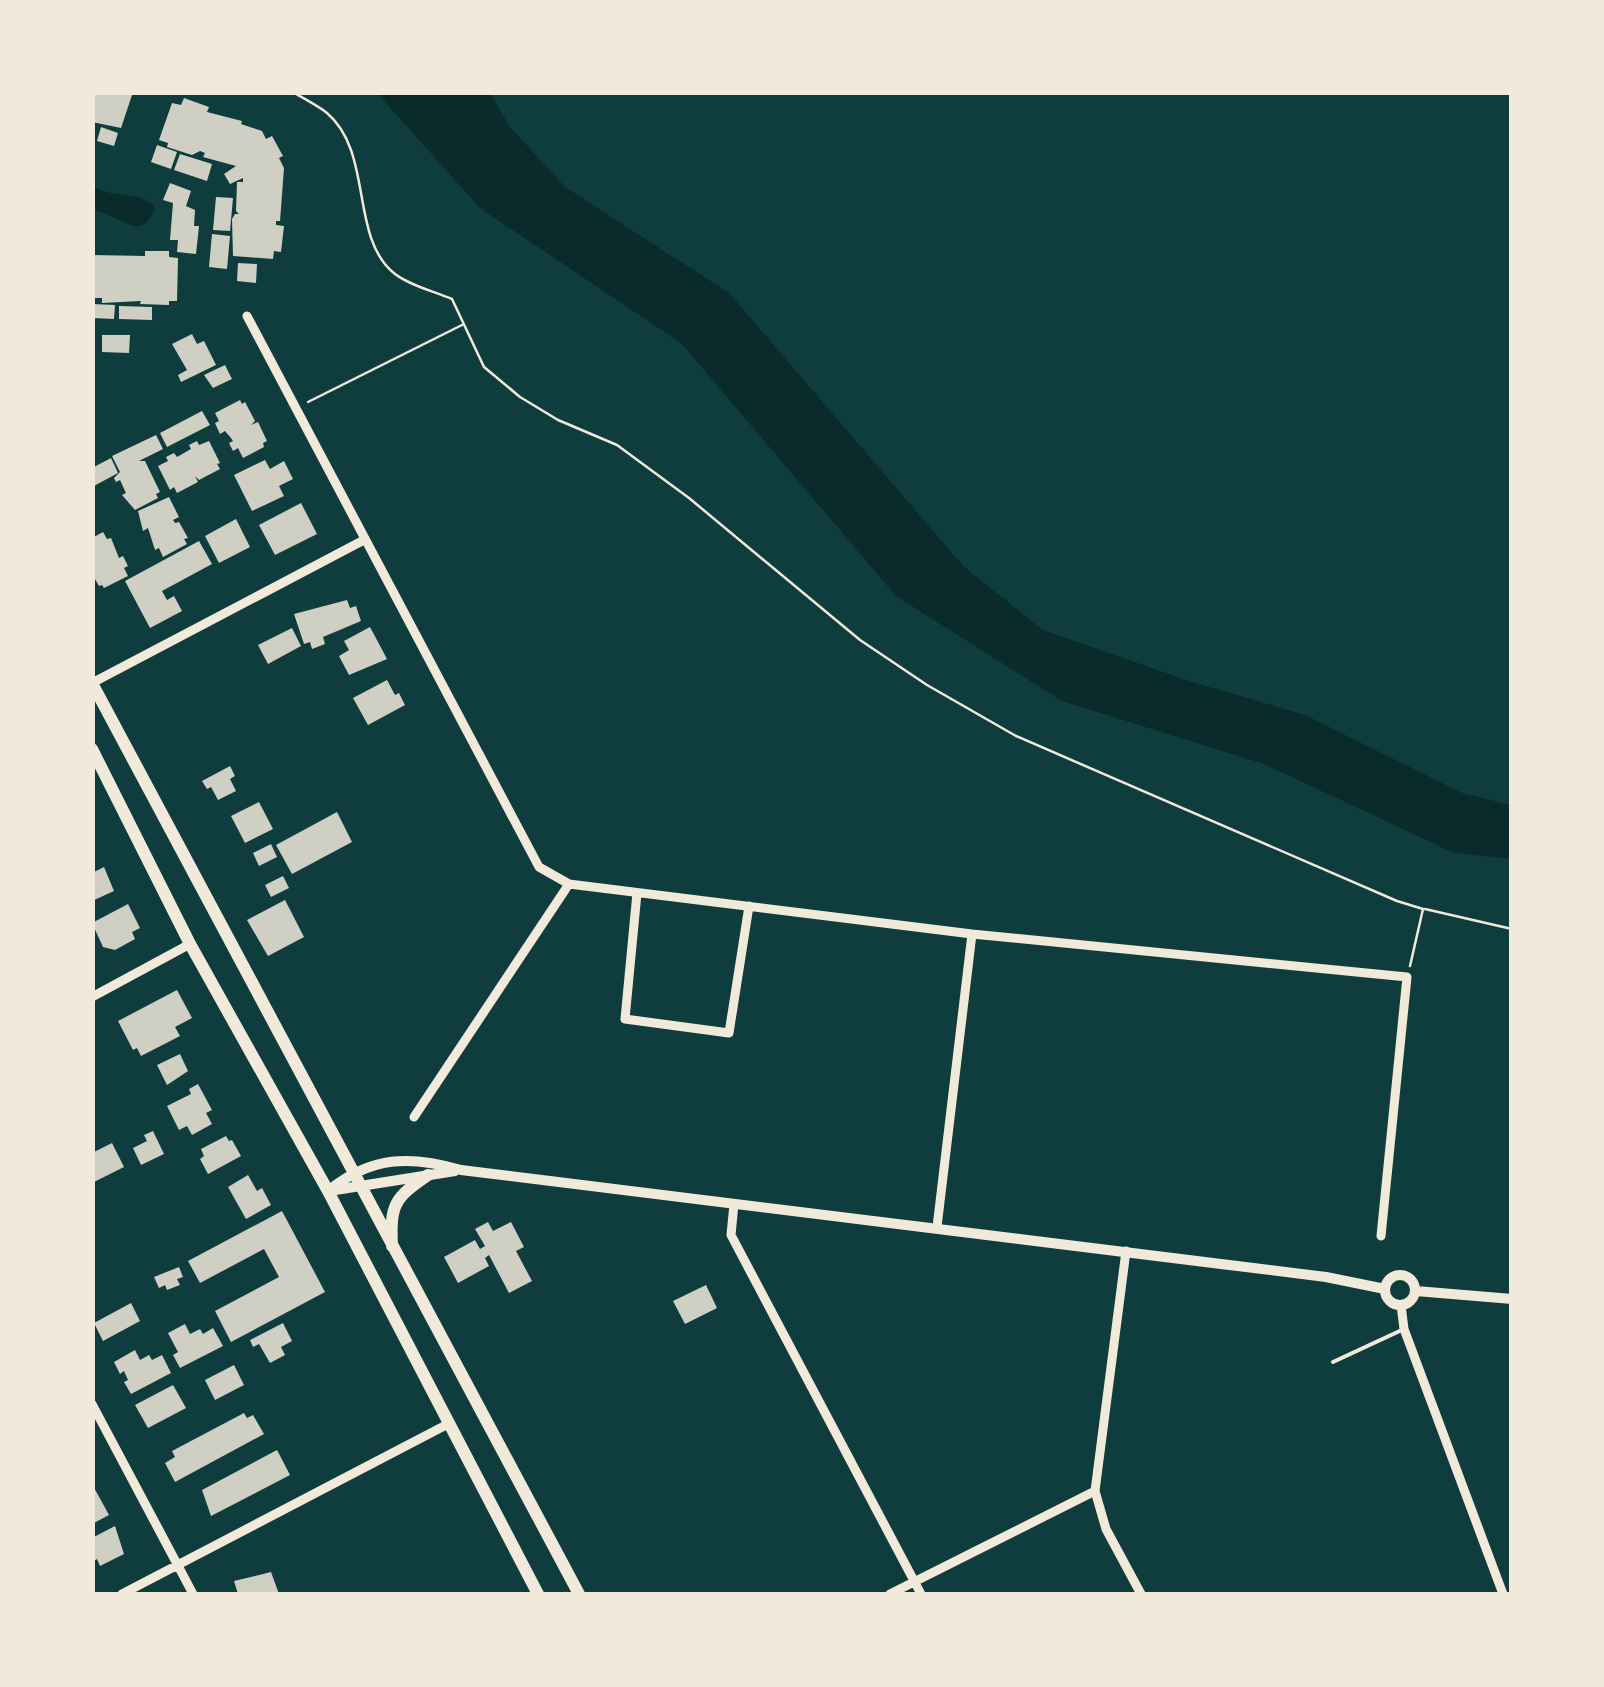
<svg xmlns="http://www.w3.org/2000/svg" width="1604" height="1687" font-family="'Alegreya Sans',sans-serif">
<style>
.water{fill:#0a2a2b}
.building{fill:#cfcfc3}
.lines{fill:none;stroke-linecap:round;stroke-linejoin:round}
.path{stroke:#f1e9da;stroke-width:2.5}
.service{stroke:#f1e9da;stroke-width:4}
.minor{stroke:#f1e9da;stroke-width:9}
.tertiary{stroke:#f1e9da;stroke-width:10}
.primary{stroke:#f1e9da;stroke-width:12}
</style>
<rect width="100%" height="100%" fill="#0f3d3e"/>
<path class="water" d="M377 93H490L510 127 565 187 729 293 963 566 1043 630 1189 681 1305 715 1462 793 1511 805V859L1454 853 1264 764 1062 701 896 596 681 343 480 208Z
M93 185C111 201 138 188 155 207 143 246 117 213 93 210Z"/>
<path class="building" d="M92 92H133L121 128 92 122Z
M184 98 209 107 207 112 242 121 241 124 262 131 266 139 272 136 283 156 279 158 284 168 280 221H276V225L284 226 281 252 274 251 273 259 233 256 232 219 235 214H239L236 211 237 182H243V178L230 184 224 174 236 166 203 157 205 153 200 151 192 155 167 147 168 143 159 140 172 103 181 105Z
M101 127 118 133 114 146 97 141Z
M157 145 177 152 171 169 151 162Z
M180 154 212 164 207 181 174 170Z
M170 183 191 191 186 206 195 210 194 226H199L196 254 177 252 178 240H170L173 203 163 200Z
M216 197 233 198 230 231 213 230Z
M212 234 230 236 227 269 209 267Z
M145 251H169V257L178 258 177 301H169V305L140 304 141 301 102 303V298H92V255L145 256Z
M238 263 257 264 256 283 237 281Z
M92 304 115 305 114 319 92 318Z
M119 306 152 307V320L119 319Z
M192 334 197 344 204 341 216 365 181 382 178 375 187 370 172 344Z
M102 335H130L129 353 102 352Z
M225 365 232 379 213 388 204 375Z
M240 400 242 404 245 402 255 421 251 425 258 422 267 441 263 443 264 447 243 458 238 448 233 451 229 443 233 441 231 438 225 431 220 434 215 423 219 421 215 413Z
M202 411 210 425 167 447 160 433Z
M156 435 163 449 139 461H145L160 492 156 494 158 498 135 510 122 495 126 493 120 480 116 482 114 478 120 472 112 456Z
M197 441 199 445 209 441 220 463 217 464 220 469 199 480 195 476 198 482 177 493 174 487 170 490 158 466 168 461 166 457 174 453 177 457 191 449 189 445Z
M111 458 118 473 94 486 92 468Z
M265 460 270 469 284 461 293 479 279 486 284 496 252 511 234 475Z
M169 497 179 517 173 520 175 523 179 522 188 538 184 539 187 544 163 557 159 548 155 550 148 528 143 531 138 511Z
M301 503 317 534 275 555 259 525Z
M236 519 250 547 219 563 205 536Z
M103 532 107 539 111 538 119 558 123 556 128 566 124 568 128 576 104 588 102 585 99 586 92 574V538Z
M199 541 212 564 162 591 167 600 174 596 182 611 150 628 125 581Z
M347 600 350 608 356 606 361 621 323 637 325 644 312 649 310 642 304 644 294 614Z
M370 627 387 659 349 675 339 656 349 650 344 641Z
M292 628 301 646 268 664 258 645Z
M387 680 395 695 399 693 405 705 368 725 353 698Z
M230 766 235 776 230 779 236 791 218 800 211 787 207 789 202 781Z
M259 802 273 829 245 843 231 816Z
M337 812 352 842 292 874 276 845Z
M271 844 277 857 259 866 253 853Z
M104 867 114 891 92 901V873Z
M283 876 289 888 271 897 265 885Z
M285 900 304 937 268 956 247 920Z
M128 904 140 928 132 932 135 939 115 950 103 947 92 923Z
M177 990 192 1018 175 1027 180 1036 141 1056 137 1048 133 1050 118 1021Z
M180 1054 188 1071 167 1085 157 1065Z
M198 1084 212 1110 206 1113 212 1124 192 1135 187 1126 179 1130 167 1106 191 1094 189 1089Z
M153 1131 164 1154 141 1165 133 1148 147 1141 144 1135Z
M226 1136 229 1141 232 1140 241 1156 208 1174 200 1159 204 1156 201 1149Z
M112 1143 124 1167 92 1183V1153Z
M248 1175 257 1191 262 1188 271 1205 246 1219 228 1187Z
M282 1211 325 1292 231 1342 215 1311 279 1277 264 1249 200 1283 188 1261Z
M488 1222 493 1231 511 1222 524 1247 516 1251 532 1281 509 1293 489 1255 485 1258 489 1266 458 1283 444 1257 475 1240 480 1249 485 1246 475 1229Z
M179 1267 183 1277 177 1279 180 1285 167 1290 165 1285 159 1288 154 1277Z
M706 1285 717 1308 685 1324 673 1301Z
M131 1303 140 1321 103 1341 94 1323Z
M283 1323 292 1341 281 1347 285 1355 270 1363 259 1344 253 1347 250 1340Z
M185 1324 190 1334 200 1329 203 1334 213 1328 223 1346 180 1368 173 1355 178 1352 168 1333Z
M135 1350 140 1360 149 1355 152 1360 162 1355 171 1373 131 1394 124 1382 128 1380 124 1371 120 1374 114 1362Z
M234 1365 244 1385 215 1400 205 1380Z
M173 1385 186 1408 148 1428 135 1405Z
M244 1413 247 1418 253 1415 264 1434 175 1482 165 1463 175 1457 172 1451Z
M277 1450 290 1475 211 1516 202 1490Z
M92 1484 109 1515 92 1524Z
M115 1526 124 1554 100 1566 97 1559 92 1562V1538Z
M271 1572 279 1594H238L234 1581Z"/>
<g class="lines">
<path class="path" d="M293 92C304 99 317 105 327 113 374 153 349 238 395 274 411 286 433 291 452 299L484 367 520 397 558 420 617 445 689 498 860 640 927 685 1016 736 1397 901 1423 909 1410 966
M308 402 462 325
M1425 909 1512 929"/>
<path class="service" d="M1333 1362 1404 1329"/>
<path class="minor" d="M247 316 539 867 569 884 972 934 1407 977 1381 1236
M92 683 364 540
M637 893 625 1019 729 1033 749 906
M92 997 190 944
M414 1117 569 884
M734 1204 731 1235 921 1594
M937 1227 972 934
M1126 1251 1095 1491 1106 1529 1141 1594
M1401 1305 1404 1329 1503 1594
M92 1404 193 1594
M122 1594 448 1424
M890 1594 1095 1491"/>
<path class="tertiary" d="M328 1191C371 1156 410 1155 461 1170L1326 1277 1385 1289
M329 1191 455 1171
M1385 1290a15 15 0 1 1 30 0a15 15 0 1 1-30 0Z
M1416 1291 1512 1299"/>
<path class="primary" d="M92 683 579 1594
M92 749 190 944 328 1191 538 1594
M392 1246C390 1205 394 1198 428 1175"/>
</g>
<rect width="1604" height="1687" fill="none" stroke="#f1e9da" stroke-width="190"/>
</svg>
